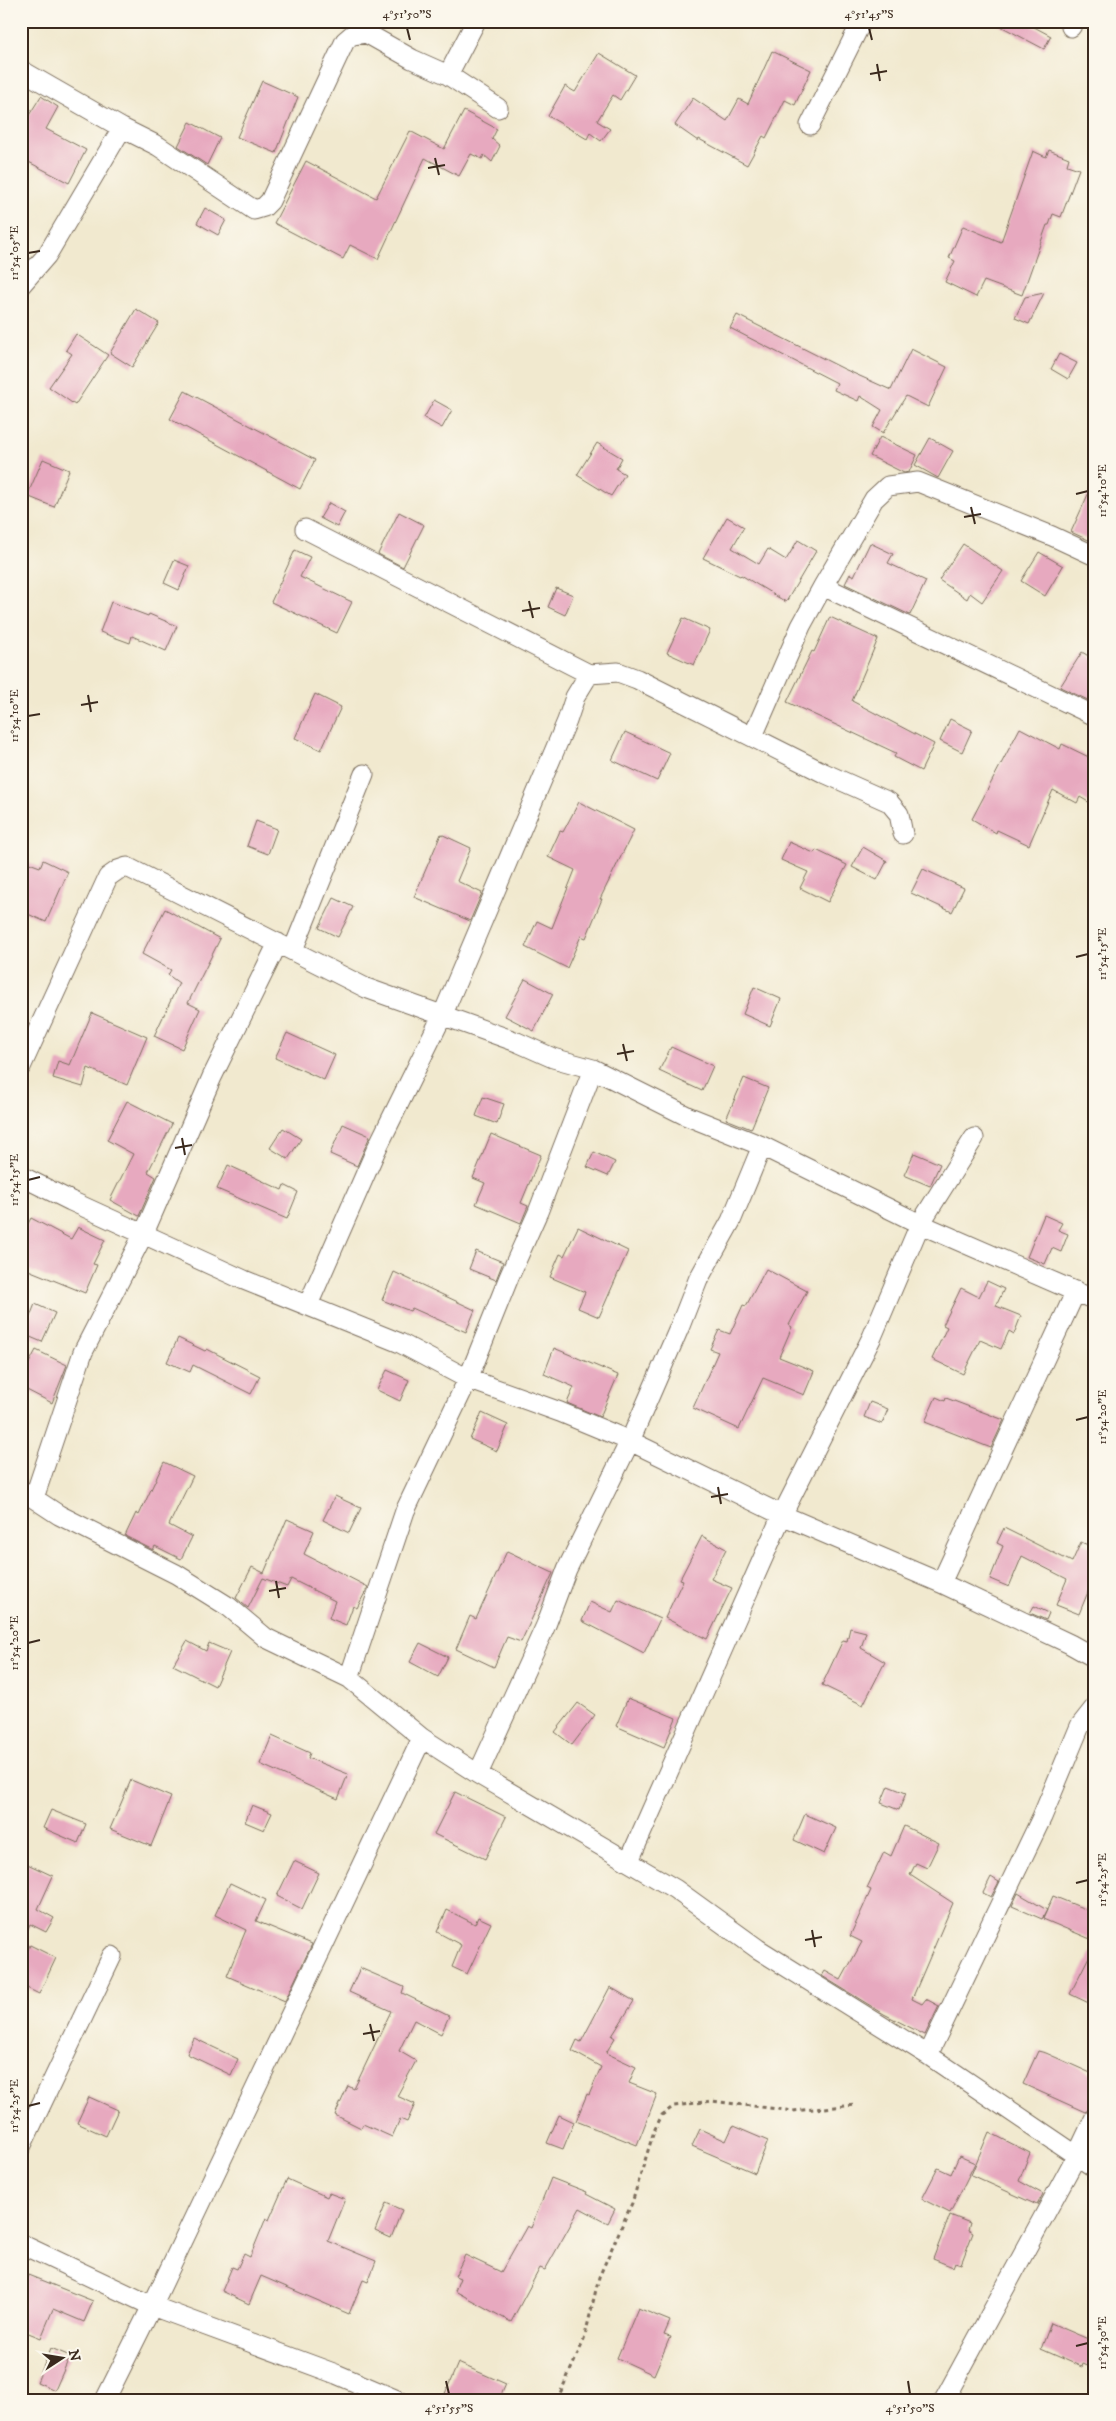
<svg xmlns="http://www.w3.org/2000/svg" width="1116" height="2421" font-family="'IM FELL DW Pica',serif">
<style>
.building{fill:#e7a9bf}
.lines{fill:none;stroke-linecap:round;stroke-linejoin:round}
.street-casing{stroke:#7b6d5c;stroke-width:21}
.path{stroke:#7b6d5c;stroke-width:3;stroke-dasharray:4 4;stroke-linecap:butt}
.street{stroke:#fff;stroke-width:19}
.ticks{fill:none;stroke:#3b2a1e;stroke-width:2}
.neatline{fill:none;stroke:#3b2a1e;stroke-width:2}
.ticks-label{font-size:12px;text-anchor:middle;fill:#3b2a1e}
</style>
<rect width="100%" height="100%" fill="#fbf7ec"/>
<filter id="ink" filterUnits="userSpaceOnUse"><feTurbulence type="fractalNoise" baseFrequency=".02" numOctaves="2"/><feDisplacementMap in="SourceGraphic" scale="10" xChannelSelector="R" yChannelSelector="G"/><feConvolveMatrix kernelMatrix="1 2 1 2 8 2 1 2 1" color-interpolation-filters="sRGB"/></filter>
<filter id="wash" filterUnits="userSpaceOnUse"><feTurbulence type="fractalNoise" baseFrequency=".0096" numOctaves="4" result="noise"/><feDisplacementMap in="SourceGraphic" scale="20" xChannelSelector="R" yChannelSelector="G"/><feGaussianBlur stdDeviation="1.12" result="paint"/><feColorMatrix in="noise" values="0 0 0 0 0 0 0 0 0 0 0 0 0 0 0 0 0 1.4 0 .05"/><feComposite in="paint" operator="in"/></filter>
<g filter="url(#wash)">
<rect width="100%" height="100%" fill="#f1e9cf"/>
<g id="blocks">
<path class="building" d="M991 21H1023L1051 36 1044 49Z
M772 51 811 70 795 105 785 100 766 138 763 136 747 165 699 139 698 141 675 125 693 98 727 121 739 99 748 104Z
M599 53 635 75 620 100 613 95 597 121 610 129 601 141 590 133 587 139 548 116 565 86 575 92Z
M262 81 298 97 276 153 237 137Z
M41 96 58 107 46 129 86 150 69 183 21 158V128Z
M464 111 497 129 492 139 500 146 492 162 484 155 482 159 471 154 459 176 425 158 378 259 350 245 343 259 274 223 306 161 376 198 410 131 444 149Z
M190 122 220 138 207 165 178 146Z
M1049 150 1069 158 1067 165 1079 169 1061 217 1053 214 1049 225H1047L1022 295 984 281 976 297 945 282 955 261 949 258 963 226 1001 242 1033 151 1046 157Z
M205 208 226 220 218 235 197 223Z
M1044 293 1029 324 1015 318 1025 297Z
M136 309 159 323 132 367 110 353Z
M737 315 844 369 891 390 911 349 947 367 928 407 906 396 883 433 873 427 882 410 860 396 858 401 834 390 837 383 730 328Z
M76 334 108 355 75 405 49 387 72 354 66 350Z
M1059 354 1077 363 1068 379 1051 369Z
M185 391 315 460 300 489 170 419Z
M434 400 452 410 442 428 424 418Z
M880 437 917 455 909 472 904 473 870 456Z
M930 438 953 451 938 478 915 465Z
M597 443 622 458 616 469 625 474 611 496 577 475Z
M43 459 69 470 54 507 27 496Z
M1095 479V543L1071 532Z
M329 503 345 512 337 527 320 518Z
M399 512 424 525 403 567 378 554Z
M727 517 744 527 732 548 759 564 768 549 786 560 798 540 816 551 786 602 741 575 740 576 703 558Z
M870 543 893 554 888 563 926 581 910 615 845 584 850 574 854 576Z
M963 544 1003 571 982 602 970 593 967 599 939 580Z
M295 550 310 557 300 577 352 602 337 633 271 602Z
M1039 552 1063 566 1045 596 1021 581Z
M174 560 189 566 179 590 164 583Z
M556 588 573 595 565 615 548 607Z
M111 602 148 616 149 614 177 626 166 651 132 636 130 643 100 632Z
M830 617 878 639 852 701 934 744 921 771 894 757 896 753 787 702 812 651 814 652Z
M683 618 710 630 694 665 667 653Z
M1082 652 1095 660V692L1090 701 1060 687Z
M315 694 341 707 321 750 295 738Z
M950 719 972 730 962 752 940 741Z
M1020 728 1060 749 1062 744 1095 760V806L1080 797 1077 803 1053 790 1029 845 997 830 996 833 972 819Z
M625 732 670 753 657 781 612 760Z
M579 802 634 830 600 899H602L586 938 581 936 567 968 525 947 537 921 552 928 575 870 548 857 560 831 563 832Z
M256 821 277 829 268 854 247 846Z
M441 834 471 848 457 881 482 893 470 921 414 897Z
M789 842 814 853 816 850 847 865 828 902 800 888 808 872 781 860Z
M863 847 887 861 877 880 852 867Z
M21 860 40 867 43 860 68 872 46 922 21 911Z
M923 869 964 888 952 912 911 893Z
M334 898 353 907 338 937 319 928Z
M165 909 220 939 188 1003 200 1009 182 1049 154 1036 179 983 168 975 171 970 142 954Z
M525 979 553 994 534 1031 505 1016Z
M754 987 781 999 770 1026 743 1014Z
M92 1013 147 1037 127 1085 88 1068 83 1087 53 1078 58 1061 70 1065Z
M287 1033 335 1055 324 1080 275 1058Z
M671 1047 713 1066 702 1091 659 1071Z
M744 1078 768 1088 751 1129 726 1119Z
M483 1097 504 1104 497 1124 476 1116Z
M127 1101 172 1124 148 1172 156 1177 139 1216 110 1200 133 1154 107 1140Z
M343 1124 370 1136 357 1166 330 1154Z
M283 1128 301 1139 288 1159 270 1148Z
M491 1134 541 1155 521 1203 528 1206 521 1223 476 1204 485 1183 473 1178Z
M594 1152 615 1162 608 1176 587 1167Z
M914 1153 940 1164 930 1186 904 1175Z
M228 1165 282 1190 284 1185 298 1192 287 1219 217 1189Z
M1044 1215 1062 1223 1058 1230 1068 1234 1061 1252 1052 1248 1045 1264 1027 1257Z
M31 1218 71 1239 78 1227 105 1240 93 1264 97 1265 85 1293 21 1267V1237Z
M578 1227 628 1251 599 1317 578 1308 585 1292 550 1277 560 1254 564 1256Z
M476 1251 503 1262 496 1280 469 1269Z
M766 1269 807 1291 789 1325 792 1327 779 1357 814 1371 804 1395 763 1378 739 1429 693 1408 718 1352 710 1349 719 1330 730 1334 743 1305 746 1306Z
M394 1272 475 1310 466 1332 412 1308 410 1311 382 1300Z
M987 1281 1004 1289 996 1306 1021 1316 1014 1334 1009 1331 1001 1349 980 1340 963 1374 932 1359 947 1327 943 1325 961 1288 979 1297Z
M35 1304 55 1313 42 1342 23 1334Z
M178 1338 205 1351 207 1349 260 1376 251 1394 193 1365 190 1372 167 1362Z
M554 1348 618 1375 600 1417 567 1403 574 1387 544 1374Z
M36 1350 67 1365 52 1403 21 1387V1378Z
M387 1370 409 1380 400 1401 377 1390Z
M936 1397 945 1401 946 1398 1004 1420 991 1448 925 1422Z
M870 1402 888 1409 882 1424 864 1417Z
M482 1413 508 1425 497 1451 470 1439Z
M164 1462 193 1476 169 1525 192 1537 181 1559 155 1546 153 1550 125 1536 136 1513 139 1515Z
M335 1496 361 1508 349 1533 323 1520Z
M287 1519 314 1531 304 1554 368 1587 357 1608 353 1606 346 1625 329 1618 335 1601 291 1579 287 1587 263 1578 248 1608 236 1598 252 1567 264 1573Z
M1004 1528 1072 1562 1081 1542 1095 1548V1575L1079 1614 1056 1605 1067 1579 1022 1556 1009 1587 990 1579 1003 1546 997 1543Z
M702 1536 726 1549 711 1579 732 1588 707 1639 665 1618 683 1580 680 1579Z
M507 1551 553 1573 521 1642 507 1637 494 1667 456 1649 470 1616 476 1619Z
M618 1600 660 1619 644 1653 582 1621 590 1602 612 1612Z
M1034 1606 1049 1613 1046 1620 1030 1613Z
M850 1628 866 1632 861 1648 885 1662 863 1705 822 1685 843 1640 847 1641Z
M187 1641 206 1651 209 1643 230 1652 215 1686 173 1665Z
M420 1643 448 1657 438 1677 410 1662Z
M628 1698 676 1718 664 1747 616 1726Z
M578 1703 595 1715 572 1745 555 1732Z
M272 1736 310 1753 308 1758 348 1774 338 1799 260 1764Z
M131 1780 171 1797 151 1846 110 1829Z
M888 1786 906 1793 899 1810 881 1803Z
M455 1792 506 1817 485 1859 434 1834Z
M252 1805 272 1813 264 1830 245 1822Z
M51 1810 86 1824 78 1843 43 1828Z
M805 1814 836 1828 824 1854 794 1840Z
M904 1826 939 1843 927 1868 916 1863 910 1875 953 1903 912 1999 922 2004 926 1999 939 2006 925 2035 884 2014 822 1976 825 1971 841 1980 862 1942 850 1936 871 1890 867 1888 884 1852 891 1856Z
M21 1861 53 1876 38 1909 54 1918 46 1932 30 1924 21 1944Z
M294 1861 319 1873 302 1909 277 1896Z
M991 1877 999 1882 991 1897 983 1893Z
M230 1883 266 1900 256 1921 312 1944 285 2001 227 1976 246 1930 215 1915Z
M1018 1893 1047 1910 1042 1919 1012 1906Z
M1053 1896 1095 1913V1941L1043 1919Z
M447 1910 475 1924 478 1917 491 1923 467 1974 452 1967 461 1945 437 1932Z
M30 1945 56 1958 39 1994 21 1985V1964Z
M1095 1945V2006L1070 1994Z
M360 1968 404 1987 402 1993 449 2016 441 2034 414 2020 399 2051 416 2061 397 2096 415 2104 407 2122 400 2119 392 2137 363 2124 361 2128 335 2115 348 2086 354 2089 391 2011 349 1992Z
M610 1987 634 2001 612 2036 615 2038 606 2053 636 2067 629 2083 657 2094 637 2145 576 2121 587 2094 589 2095 601 2067 572 2051 577 2040 581 2042Z
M194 2038 238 2059 231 2075 187 2054Z
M1038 2051 1046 2053 1095 2075V2106L1085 2112 1023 2084Z
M89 2097 118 2110 106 2136 77 2123Z
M559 2115 574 2122 563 2149 547 2143Z
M733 2126 768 2141 755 2173 692 2146 700 2129 726 2141Z
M989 2132 1030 2153 1019 2181 1043 2194 1037 2205 971 2175Z
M959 2156 975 2163 950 2213 922 2199 938 2168 951 2174Z
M551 2178 587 2192 586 2194 615 2209 608 2223 580 2208 545 2270 540 2268 511 2322 455 2291 460 2278 455 2276 465 2255 501 2272 527 2226 531 2228Z
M287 2179 327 2197 329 2193 345 2199 328 2241 376 2261 368 2282 363 2280 349 2314 261 2276 249 2304 222 2291 232 2267 237 2269 244 2254 250 2257 266 2218 269 2220Z
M386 2203 402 2210 391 2238 375 2231Z
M950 2215 970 2223 968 2230 973 2233 961 2264 955 2262 953 2267 933 2259Z
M28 2275 93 2301 84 2322 53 2309 41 2338 21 2330V2292Z
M638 2308 670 2321 664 2335 670 2337 654 2375 617 2358Z
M1051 2323 1095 2342V2369L1083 2364 1082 2367 1041 2349Z
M51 2348 70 2356 55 2390 37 2382Z
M458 2363 506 2384 499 2400H453L444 2396Z"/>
</g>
</g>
<g filter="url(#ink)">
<use href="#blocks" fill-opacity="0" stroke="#7b6d5c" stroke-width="1"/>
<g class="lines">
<defs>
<path id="street" d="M1071 27 1074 21
M21 70 122 128
M448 75 476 21
M810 125 862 21
M21 285 47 255 122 128 158 146 254 210 264 207 270 201 345 41 352 35 366 33 412 59 448 75 498 108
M305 529 589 674 618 672 637 679 824 773 889 802 899 814 903 834
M823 586 1095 716
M753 736 801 626 823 586 874 499 888 486 918 482 1052 536 1095 556
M293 950 364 774
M21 1067 108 877 118 870 127 867 366 988 517 1042 553 1058 593 1069 687 1116 762 1146 920 1224 1095 1300
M21 1176 71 1201 244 1280 400 1343 468 1379 560 1412 630 1441 782 1515 941 1583 1070 1644 1095 1658
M308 1305 376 1150 443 1014 567 721 575 697 589 674
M21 1490 59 1515 176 1574 229 1607 266 1638 349 1678 422 1738 478 1774 675 1889 758 1949 928 2055 1095 2168
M34 1498 83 1352 144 1233 212 1077 278 943
M941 1583 1076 1291
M349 1678 405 1511 468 1379 509 1277 538 1212 593 1069
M478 1774 546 1625 567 1569 630 1441 680 1326 698 1280 731 1221 762 1146
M629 1861 782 1515 872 1337 920 1224 974 1138
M928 2055 1042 1817 1080 1726 1095 1707
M21 2147 112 1956
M21 2244 152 2306 336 2374 397 2400
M105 2400 152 2306 422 1738
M944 2400 1076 2157 1095 2117"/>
</defs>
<use href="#street" class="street-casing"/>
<path class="path" d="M557 2400 584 2340 599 2277 632 2203 654 2131 662 2115 674 2106 712 2101 793 2111 856 2105"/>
<use href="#street" class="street"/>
</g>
</g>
<path class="ticks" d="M407 28 410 40M869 28 872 40M877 64 880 81M870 74 887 71M435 158 439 175M428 168 445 165M28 253 40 251M1076 494 1088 491M971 507 975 524M964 517 981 514M529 601 533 618M522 611 540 608M88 695 91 712M81 705 98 702M28 716 40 714M1076 957 1088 954M623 1044 627 1061M617 1054 634 1051M182 1138 185 1155M175 1148 192 1145M28 1180 40 1177M1076 1420 1088 1417M718 1487 721 1504M711 1497 728 1494M276 1581 279 1598M269 1591 286 1588M28 1643 40 1640M1076 1883 1088 1880M812 1930 815 1947M805 1940 822 1937M370 2024 374 2041M363 2034 380 2031M28 2106 40 2103M1076 2346 1088 2343M446 2381 449 2394M908 2381 910 2394"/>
<rect width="1116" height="2421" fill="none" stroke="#fbf7ec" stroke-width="55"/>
<g transform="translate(62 2358) rotate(78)" stroke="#fbf7ec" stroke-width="4" paint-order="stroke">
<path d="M0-4L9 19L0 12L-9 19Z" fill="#3b2a1e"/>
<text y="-8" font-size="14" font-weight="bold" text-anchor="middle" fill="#3b2a1e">N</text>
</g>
<rect x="28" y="28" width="1060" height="2366" class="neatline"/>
<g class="ticks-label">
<text x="407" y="18">4°51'50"S</text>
<text x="869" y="18">4°51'45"S</text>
<text transform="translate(14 253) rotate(-90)" y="4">11°54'05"E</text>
<text transform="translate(1102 491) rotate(-90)" y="4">11°54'10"E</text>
<text transform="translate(14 716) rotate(-90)" y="4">11°54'10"E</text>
<text transform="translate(1102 954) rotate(-90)" y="4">11°54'15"E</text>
<text transform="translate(14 1180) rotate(-90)" y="4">11°54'15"E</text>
<text transform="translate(1102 1417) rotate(-90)" y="4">11°54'20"E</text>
<text transform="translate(14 1643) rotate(-90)" y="4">11°54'20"E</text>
<text transform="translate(1102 1880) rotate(-90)" y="4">11°54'25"E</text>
<text transform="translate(14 2106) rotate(-90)" y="4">11°54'25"E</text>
<text transform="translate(1102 2343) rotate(-90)" y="4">11°54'30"E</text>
<text x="449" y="2412">4°51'55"S</text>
<text x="910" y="2412">4°51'50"S</text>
</g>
</svg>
